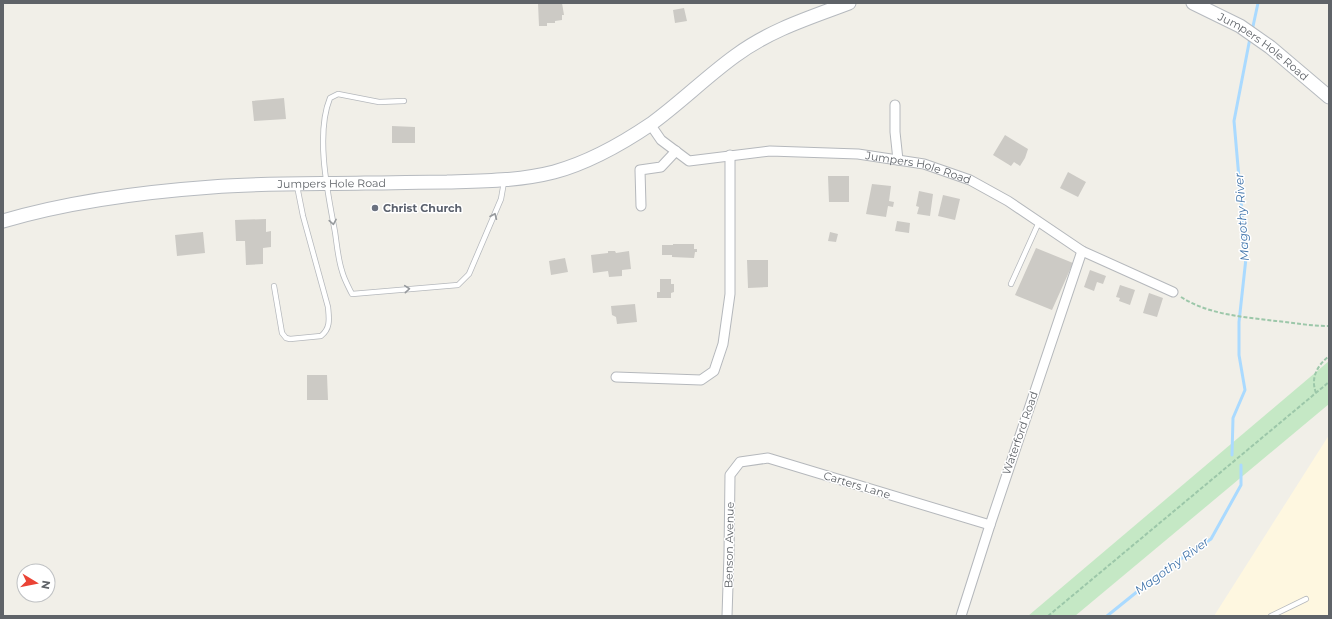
<svg xmlns="http://www.w3.org/2000/svg" width="1332" height="619" font-family="Montserrat,sans-serif">
<style>
.commercial{fill:#fef7e0}
.green{fill:#c5e8c5}
.lines{fill:none;stroke-linecap:round;stroke-linejoin:round}
.stream{stroke:#aadaff;stroke-width:3}
.building{fill:#cccac5}
.lane-casing{stroke:#b5b8bc;stroke-width:6}
.street-casing{stroke:#b5b8bc;stroke-width:11}
.secondary-casing{stroke:#b6babf;stroke-width:15}
.path{stroke:#9cc7a9;stroke-width:2;stroke-dasharray:4 2;stroke-linecap:butt}
.lane{stroke:#fff;stroke-width:4.5}
.street{stroke:#fff;stroke-width:9}
.secondary{stroke:#fff;stroke-width:13}
.oneway{stroke:#979a9d}
.worship-dot{fill:#6b7280;stroke:#fff;stroke-width:1.5}
.labels{text-anchor:middle;stroke-width:3;stroke-linejoin:round;paint-order:stroke}
.street-label{font-size:11px;fill:#5f6368;stroke:#fff}
.worship-label{font-size:11px;font-weight:bold;fill:#5b616d;stroke:#fff;text-anchor:start}
.water-label{font-size:12px;font-style:italic;fill:#4174aa;stroke:#fff}
</style>
<rect width="100%" height="100%" fill="#f1efe8"/>
<path class="commercial" d="M1329 435V616H1214Z"/>
<path class="green" d="M1329 361V404L1075 616H1028Z"/>
<g class="lines">
<path class="stream" d="M1252 31 1258 3
M1232 455 1233 418 1245 390 1239 355V322L1246 258 1234 121 1250 38
M1107 616 1164 570 1211 539 1241 485V465"/>
</g>
<path class="building" d="M538 3H562L564 15H562V20L555 21V23H547V26H539Z
M684 8 687 21 675 23 673 10Z
M284 98 286 119 254 121 252 101Z
M392 126 415 127V143H392Z
M1005 135 1028 149 1025 158 1020 166 1014 162 1011 166 993 155Z
M1068 172 1086 182 1078 197 1060 188Z
M828 176H849V202H829Z
M872 184 891 186 889 201 894 202 893 207 888 206 886 217 866 214Z
M919 191 933 194 930 216 917 214 919 207 916 206Z
M943 195 960 199 955 220 938 216Z
M266 219V232L271 231V247L263 248V264L246 265 245 241H236L235 220Z
M897 221 910 223 909 233 895 231Z
M203 232 205 253 177 256 175 235Z
M830 232 838 234 836 242 828 241Z
M673 244H694V249H697V252H695L694 258 672 257V255H662V245H673Z
M1036 248 1073 263 1052 310 1015 295Z
M608 251H615L616 253 629 251 631 269 622 270V276L609 277 608 271 593 273 591 255 608 253Z
M565 258 568 272 551 275 549 261Z
M747 260H768V287L748 288Z
M1090 270 1106 276 1103 284 1097 282 1094 291 1084 287Z
M660 279H671V284H674V292L671 293V298H657V292H660Z
M1120 285 1135 290 1130 305 1119 301 1120 298 1116 297Z
M1149 293 1163 298 1157 317 1143 313Z
M635 304 637 322 617 324 616 317 612 315 611 306Z
M307 375H327L328 400H307Z"/>
<g class="lines">
<defs>
<path id="lane" d="M404 101 379 102 338 94 330 98C315 135 328 194 335 232 337 245 338 259 342 271 344 279 348 286 352 294L458 285 469 274 501 199 504 182
M1011 284 1039 222
M274 286 282 333 286 338 290 339 321 336C331 328 329 318 328 307L303 216 297 186
M1271 616 1306 599"/>
<g id="street">
<path d="M895 105V132L898 160"/>
<path id="s1" d="M650 124 661 140 689 161 770 151 858 154 924 164 970 180 1008 201 1082 251 1173 292"/>
<path d="M641 206 640 170 661 167 676 151"/>
<path d="M616 377 701 380 714 371 723 344 730 294V155"/>
<path d="M727 616 729 554 730 475 740 462 768 458 990 525"/>
<path d="M961 616 990 525 1082 251"/>
</g>
<g id="secondary">
<path id="s2" d="M1193 3 1240 26 1270 47 1329 97"/>
<path id="s3" d="M3 221C71 201 142 192 212 187 263 183 314 184 365 183 392 183 420 182 447 182 483 181 519 181 554 172 587 163 623 143 651 124 680 103 706 77 735 56 770 30 809 18 849 3"/>
</g>
</defs>
<use href="#lane" class="lane-casing"/>
<use href="#street" class="street-casing"/>
<use href="#secondary" class="secondary-casing"/>
<path class="path" d="M1181 297C1209 315 1245 317 1276 321 1294 323 1311 326 1329 326
M1316 393C1310 377 1318 365 1329 356
M1048 616 1329 382"/>
<use href="#lane" class="lane"/>
<use href="#street" class="street"/>
<use href="#secondary" class="secondary"/>
</g>
<defs><path id="oneway-chevron" d="M-2-3.5L2.5 0L-2 3.5" fill="none" stroke-width="1.6" stroke-linecap="round" stroke-linejoin="round"/></defs>
<g class="oneway">
<use href="#oneway-chevron" transform="translate(494 216) rotate(-67)"/>
<use href="#oneway-chevron" transform="translate(333 222) rotate(80)"/>
<use href="#oneway-chevron" transform="translate(407 289) rotate(-5)"/>
</g>
<circle class="worship-dot" cx="375" cy="208" r="4"/>
<g class="labels">
<g class="street-label">
<text dy="4" stroke="none"><textPath href="#s2" startOffset="83">Jumpers Hole Road</textPath></text>
<text dy="4" stroke="none"><textPath href="#s1" startOffset="286">Jumpers Hole Road</textPath></text>
<text dy="4" stroke="none"><textPath href="#s3" startOffset="332">Jumpers Hole Road</textPath></text>
<text transform="translate(1020 433) rotate(-71)" y="4">Waterford Road</text>
<text transform="translate(857 485) rotate(17)" y="4">Carters Lane</text>
<text transform="translate(729 545) rotate(-89)" y="4">Benson Avenue</text>
</g>
<g class="worship-label">
<text x="383" y="212">Christ Church</text>
</g>
<g class="water-label">
<text transform="translate(1242 217) rotate(-94)" y="4">Magothy River</text>
<text transform="translate(1172 566) rotate(-36)" y="4">Magothy River</text>
</g>
</g>
<rect width="1332" height="619" fill="none" stroke="#5f6368" stroke-width="8"/>
<g transform="translate(36 583) rotate(100)"><circle r="19" fill="#ffffff" stroke="#bfc1c3"/>
<path d="M0-3L7 15L0 10L-7 15Z" fill="#ea4335"/>
<text y="-6" font-size="11" font-weight="bold" text-anchor="middle" fill="#5f6368">N</text>
</g>
</svg>
